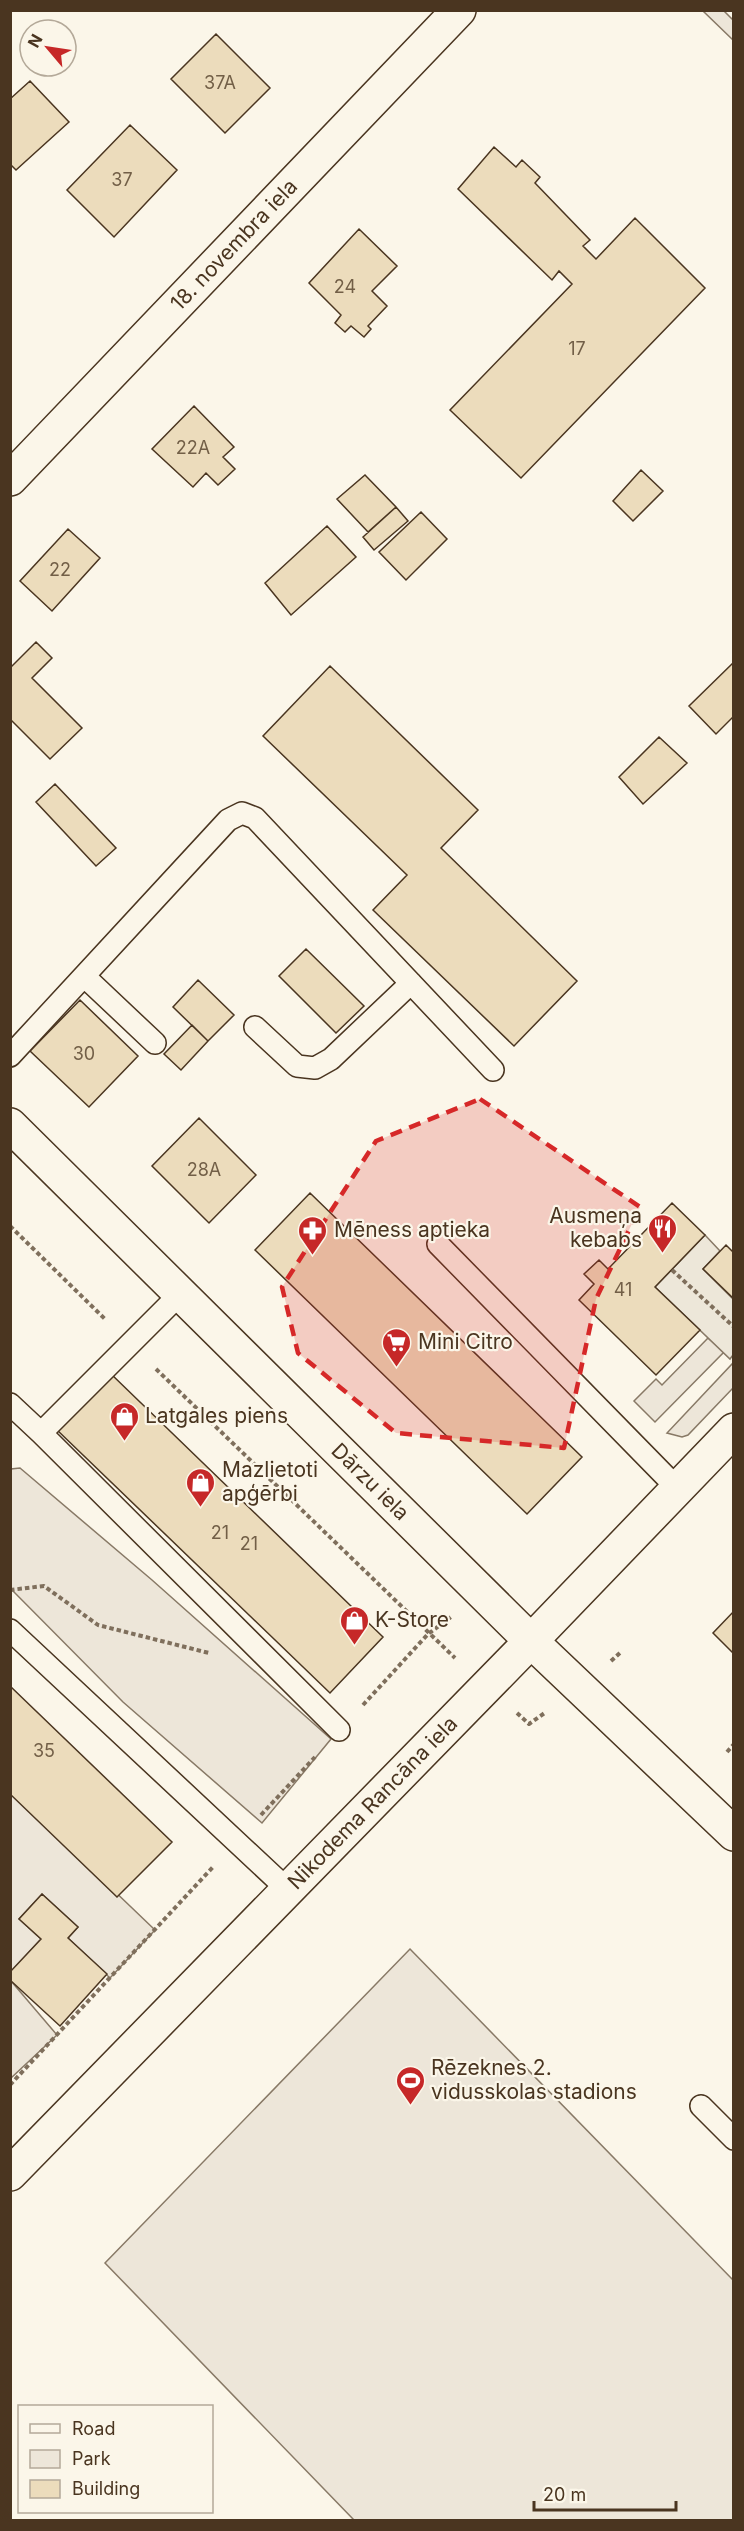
<svg xmlns="http://www.w3.org/2000/svg" width="744" height="2531" font-family="Inter,sans-serif">
<style>
.green{fill:#ede6d9;stroke:#887966;stroke-width:1.5}
.parking{fill:#ede7d9;stroke:#887966;stroke-width:1.5}
.building{fill:#ecdcbc;stroke:#4a3520;stroke-width:1.5}
.lines{fill:none;stroke-linecap:round;stroke-linejoin:round}
.lane-casing{stroke:#4a3520;stroke-width:24}
.street-casing{stroke:#4a3520;stroke-width:36}
.path{stroke:#7f6f5c;stroke-width:4;stroke-dasharray:4.5 3;stroke-linecap:butt}
.lane{stroke:#fbf6e9;stroke-width:21}
.street{stroke:#fbf6e9;stroke-width:33}
.marked{fill:#d62828;fill-opacity:0.2;stroke:#d62828;stroke-width:4.5;stroke-dasharray:12 8;stroke-linejoin:round}
.labels{text-anchor:middle;stroke-width:4.5;stroke-linejoin:round;paint-order:stroke}
.number-label{font-size:18px;fill:#725f47}
.street-label{font-size:21px;fill:#4a3520;stroke:#fbf6e9}
.poi-label{font-size:21px;fill:#4a3520;stroke:#fbf6e9;text-anchor:start}
</style>
<rect width="100%" height="100%" fill="#fbf6e9"/>
<path class="green" d="M703 11H724L733 20V40Z
M708 1338 724 1352 655 1422 634 1401 656 1379 662 1385Z
M733 1363V1388L688 1435 682 1437 667 1433Z
M20 1468 152 1580 331 1739 262 1823 123 1702 11 1589V1469Z
M10 1791 155 1930 110 1978 68 1938 78 1927 42 1894 19 1919 41 1939 11 1972Z
M410 1949 733 2280V2520H354L105 2263Z
M11 1981 57 2035 11 2078H10Z"/>
<path class="parking" d="M705 1235 720 1251 703 1269 733 1299V1355L730 1359 655 1287Z"/>
<path class="building" d="M216 34 270 88 225 133 171 79Z
M30 81 69 122 16 170 10 164V99Z
M130 125 177 170 114 237 67 190Z
M494 147 516 167 522 160 540 177 535 183 590 240 583 246 596 259 635 218 705 288 521 478 450 410 572 284 559 271 552 280 458 189Z
M359 229 397 266 372 291 387 306 368 326 371 329 364 337 351 326 345 332 335 323 341 315 309 283Z
M194 406 234 447 223 457 235 469 218 485 206 473 193 487 152 449Z
M641 470 663 491 633 521 613 501Z
M365 475 396 507 368 532 337 499Z
M396 507 408 521 374 550 363 537Z
M421 512 447 539 406 580 379 552Z
M327 526 356 557 291 615 265 583Z
M68 529 100 558 52 611 20 581Z
M36 642 52 658 32 678 82 728 50 759 10 719V668Z
M734 662V716L716 734 689 706Z
M330 666 478 810 441 848 577 981 514 1046 373 910 407 875 263 736Z
M659 737 687 763 643 804 619 777Z
M55 784 116 848 96 866 36 802Z
M306 949 364 1006 336 1033 279 976Z
M198 980 234 1015 208 1041 173 1007Z
M80 1000 138 1056 89 1107 30 1051Z
M192 1025 208 1041 181 1070 164 1054Z
M199 1118 256 1175 209 1223 152 1166Z
M310 1193 582 1457 527 1514 255 1250Z
M672 1203 705 1235 655 1287 700 1330 656 1375 579 1300 594 1284 584 1274 599 1260 608 1269Z
M726 1245 734 1253V1299L703 1269Z
M110 1373 383 1637 330 1693 56 1429Z
M734 1611V1654L713 1633Z
M10 1686 172 1842 117 1897 10 1794Z
M42 1894 78 1927 68 1938 107 1974 60 2026 10 1980V1972L41 1939 19 1919Z"/>
<g class="lines">
<defs>
<path id="lane" d="M84 976 155 1043
M255 1027 297 1066 315 1068 331 1059 411 983
M10 1056 228 820 242 813 255 818 493 1070
M438 1244 678 1489
M10 1404 41 1433 180 1294
M41 1433 339 1730
M10 1630 288 1890
M701 2106 734 2139"/>
<g id="street">
<path id="s1" d="M10 479 459 10"/>
<path id="s2" d="M10 1125 531 1641 734 1834"/>
<path id="s3" d="M10 2174 531 1641 734 1430"/>
</g>
</defs>
<use href="#lane" class="lane-casing"/>
<use href="#street" class="street-casing"/>
<path class="path" d="M10 1226 106 1320
M672 1270 734 1327
M156 1369 455 1658
M10 1590 44 1586 98 1625 209 1653
M611 1661 622 1651
M363 1705 428 1634 451 1617
M517 1713 529 1724 546 1712
M727 1752 734 1744
M261 1815 315 1757
M10 2085 213 1867"/>
<use href="#lane" class="lane"/>
<use href="#street" class="street"/>
</g>
<path class="marked" d="M480 1099 640 1207 596 1299 564 1448 396 1433 298 1353 282 1287 376 1141Z"/>
<defs>
<symbol id="restaurant-pin" viewBox="-11 -11 22 30"><path d="M0 17L-7.5 6A9.5 9.5 0 1 1 7.5 6Z" fill="#c62828" stroke="#fbf6e9"/><path d="M-5-6h1v4h1v-4h1v4h1v-4h1v5L-1.5 .5V6h-2V.5L-5-1ZM5-6V6H3V1.5H1.5Q1.5-4 5-6Z" fill="#fff"/></symbol>
<symbol id="pharmacy-pin" viewBox="-11 -11 22 30"><path d="M0 17L-7.5 6A9.5 9.5 0 1 1 7.5 6Z" fill="#c62828" stroke="#fbf6e9"/><path d="M-2-6h4v4h4v4h-4v4h-4v-4h-4v-4h4Z" fill="#fff"/></symbol>
<symbol id="supermarket-pin" viewBox="-11 -11 22 30"><path d="M0 17L-7.5 6A9.5 9.5 0 1 1 7.5 6Z" fill="#c62828" stroke="#fbf6e9"/><path d="M-6-5.5h2.5l.6 2H6L4.5 2H-2.5L-4.4-4H-6ZM-1.5 3.2a1.3 1.3 0 1 0 .1 0ZM3 3.2a1.3 1.3 0 1 0 .1 0Z" fill="#fff"/></symbol>
<symbol id="shop-pin" viewBox="-11 -11 22 30"><path d="M0 17L-7.5 6A9.5 9.5 0 1 1 7.5 6Z" fill="#c62828" stroke="#fbf6e9"/><path d="M-5-2.5h2.3a2.7 3.5 0 0 1 5.4 0H5L5.5 6h-11ZM-1.5-2.5h3a1.5 2.3 0 0 0-3 0Z" fill="#fff"/></symbol>
<symbol id="stadium-pin" viewBox="-11 -11 22 30"><path d="M0 17L-7.5 6A9.5 9.5 0 1 1 7.5 6Z" fill="#c62828" stroke="#fbf6e9"/><path d="M0-5a6.5 5 0 1 0 0 10a6.5 5 0 1 0 0-10ZM-3.5-1.8h7v3.6h-7Z" fill="#fff"/></symbol>
</defs>
<g fill-rule="evenodd">
<use href="#restaurant-pin" x="646" y="1212" width="33" height="45"/>
<use href="#pharmacy-pin" x="296" y="1214" width="33" height="45"/>
<use href="#supermarket-pin" x="380" y="1326" width="33" height="45"/>
<use href="#shop-pin" x="108" y="1400" width="33" height="45"/>
<use href="#shop-pin" x="184" y="1466" width="33" height="45"/>
<use href="#shop-pin" x="338" y="1604" width="33" height="45"/>
<use href="#stadium-pin" x="394" y="2064" width="33" height="45"/>
</g>
<g class="labels">
<g class="number-label">
<text x="220" y="89">37A</text>
<text x="122" y="186">37</text>
<text x="345" y="293">24</text>
<text x="577" y="355">17</text>
<text x="193" y="454">22A</text>
<text x="60" y="576">22</text>
<text x="84" y="1060">30</text>
<text x="204" y="1176">28A</text>
<text x="623" y="1296">41</text>
<text x="220" y="1539">21</text>
<text x="249" y="1550">21</text>
<text x="44" y="1757">35</text>
</g>
<g class="street-label">
<text dy="7" stroke="none"><textPath href="#s1" startOffset="324">18. novembra iela</textPath></text>
<text dy="7" stroke="none"><textPath href="#s2" startOffset="507">Dārzu iela</textPath></text>
<text dy="7" stroke="none"><textPath href="#s3" startOffset="519">Nikodema Rancāna iela</textPath></text>
</g>
<g class="poi-label">
<text x="642" y="1223" text-anchor="end">Ausmeņa<tspan x="642" dy="24">kebabs</tspan></text>
<text x="334" y="1237">Mēness aptieka</text>
<text x="418" y="1349">Mini Citro</text>
<text x="145" y="1423">Latgales piens</text>
<text x="222" y="1477">Mazlietoti<tspan x="222" dy="24">apģērbi</tspan></text>
<text x="375" y="1627">K-Store</text>
<text x="431" y="2075">Rēzeknes 2.<tspan x="431" dy="24">vidusskolas stadions</tspan></text>
</g>
</g>
<rect width="744" height="2531" fill="none" stroke="#4a3520" stroke-width="24"/>
<rect x="18" y="2405" width="195" height="108" fill="#fbf6e9" stroke="#b4a999" stroke-width="1.5"/>
<rect x="30" y="2424" width="30" height="9" fill="#fbf6e9" stroke="#b4a999" stroke-width="1.5"/>
<text x="72" y="2435" font-size="18" fill="#4a3520">Road</text>
<rect x="30" y="2450" width="30" height="18" fill="#ede6d9" stroke="#b4a999" stroke-width="1.5"/>
<text x="72" y="2465" font-size="18" fill="#4a3520">Park</text>
<rect x="30" y="2480" width="30" height="18" fill="#ecdcbc" stroke="#b4a999" stroke-width="1.5"/>
<text x="72" y="2495" font-size="18" fill="#4a3520">Building</text>
<g transform="translate(48 48) rotate(299)"><circle r="28" fill="#fbf6e9" stroke="#b4a999" stroke-width="1.5"/>
<path d="M0-4.5L10 22L0 15L-10 22Z" fill="#c62828"/>
<text y="-9" font-size="16" font-weight="bold" text-anchor="middle" fill="#4a3520">N</text>
</g>
<path d="M534 2501v9h142v-9" fill="none" stroke="#4a3520" stroke-width="3"/>
<text x="543" y="2501" font-size="18" fill="#4a3520" stroke="#fbf6e9" stroke-width="4.5" paint-order="stroke">20 m</text>
</svg>
